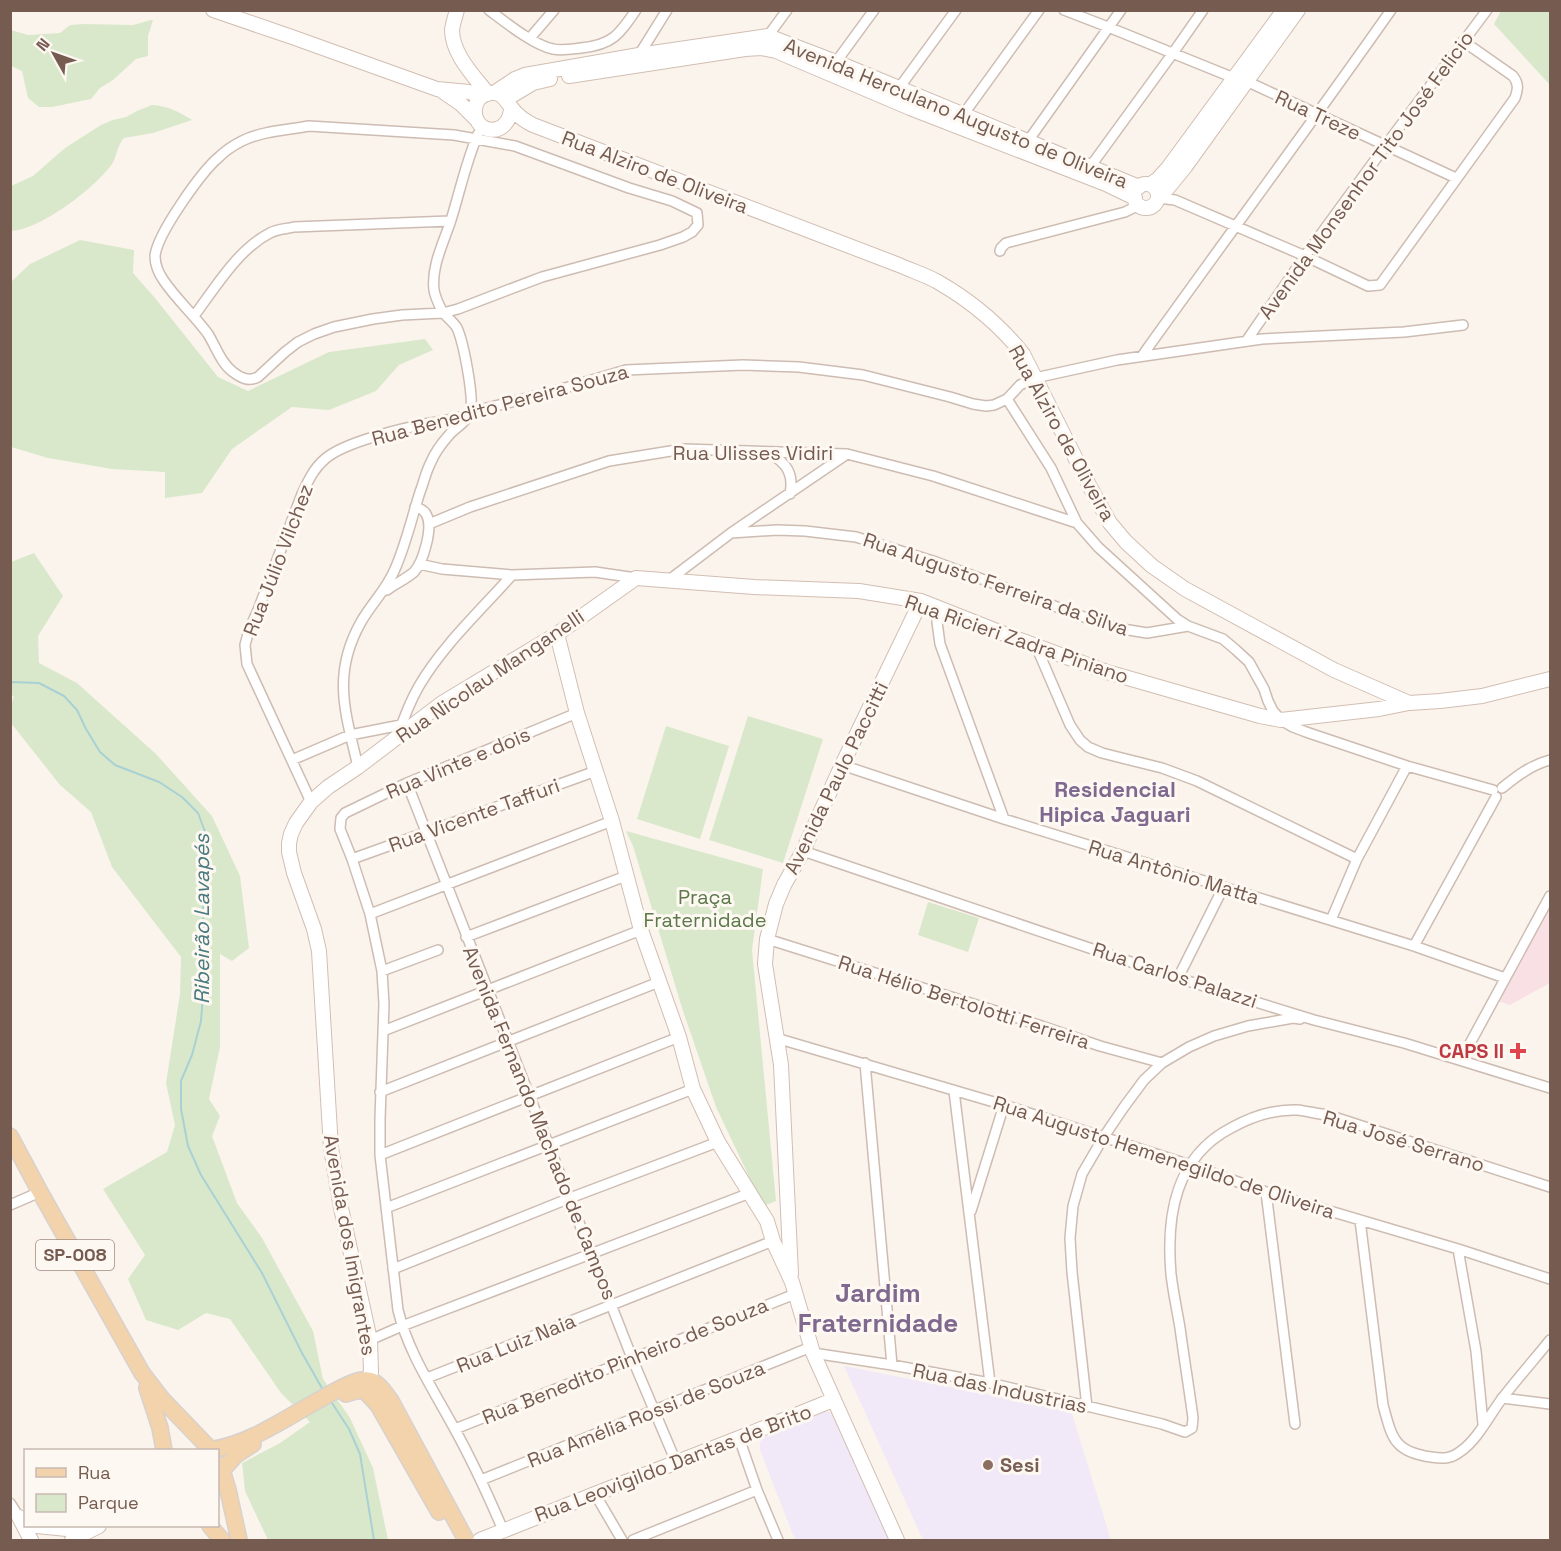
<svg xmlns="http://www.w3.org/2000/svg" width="1561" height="1551" font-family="'Space Grotesk',sans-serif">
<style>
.education{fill:#f1e8f8}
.medical{fill:#f8e0e5}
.green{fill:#d9e8cb}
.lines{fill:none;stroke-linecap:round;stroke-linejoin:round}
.stream{stroke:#a9d1d4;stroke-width:2}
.street-casing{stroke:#cdbcb2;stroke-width:12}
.secondary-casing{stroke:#d2beb2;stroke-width:16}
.primary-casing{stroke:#d8d1ce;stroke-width:18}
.street{stroke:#fff;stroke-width:9}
.secondary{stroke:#fff;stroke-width:14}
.primary{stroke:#f3d3ab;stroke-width:15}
.health-dot{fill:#e0444e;stroke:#fef8f2;stroke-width:2}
.education-dot{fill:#8d6e63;stroke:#fef8f2;stroke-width:2}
.labels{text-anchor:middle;stroke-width:6;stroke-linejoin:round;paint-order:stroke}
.shield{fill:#fef8f2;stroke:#9e8a81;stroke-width:1.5}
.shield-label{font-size:18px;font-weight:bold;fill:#755b50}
.street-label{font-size:20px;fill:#755b50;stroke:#fef8f2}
.park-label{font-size:20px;fill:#5b794a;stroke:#fef8f2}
.health-label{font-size:20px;font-weight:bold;fill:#be3a42;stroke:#fef8f2;text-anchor:end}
.education-label{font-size:20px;font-weight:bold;fill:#785e54;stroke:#fef8f2;text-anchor:start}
.water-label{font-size:21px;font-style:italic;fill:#487a7f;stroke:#fef8f2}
.quarter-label{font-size:22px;font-weight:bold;fill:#80698f;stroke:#fef8f2}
.district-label{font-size:26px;font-weight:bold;fill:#80698f;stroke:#fef8f2}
</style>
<rect width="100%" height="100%" fill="#fbf4ec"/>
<path class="education" d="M844 1366 1071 1411 1111 1540H923Z
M825 1412H832L838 1421 892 1540H795L760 1450V1442L764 1437Z"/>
<path class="medical" d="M1550 904V983L1510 1005 1498 1001 1511 975Z"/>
<path class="green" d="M1501 11H1550V85L1494 24Z
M151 20H153L148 36V56L136 59 113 80 100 88 91 99 52 107H39L28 98 22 71 11 66V30L28 35 60 33 70 25 84 24 133 25Z
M152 105C169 106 179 112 192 120L153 133 124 138C117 146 117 156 112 164 95 188 40 230 11 231V186L33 176 65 148 101 125 113 120 126 117 137 111Z
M80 240 134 250 133 273 155 298 218 377 248 391 329 352 425 339 433 350 399 365 376 391 329 410 292 407 232 449 202 493 165 498V472L112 469 48 458 11 447V282L30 264Z
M34 553 63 596 38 636 39 663 77 683 156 754 212 816 240 876 249 948 232 961 220 954V1047L209 1099 220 1116 212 1136 237 1203 262 1238 313 1331 323 1379 350 1418 373 1468 388 1540H268L245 1491 242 1463 280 1443 310 1422 281 1393 230 1319 206 1313 178 1330 146 1320 128 1279 145 1255 103 1189 167 1152 175 1125 166 1083 180 994 181 957 112 867 91 812 60 785 11 723V706L14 696 11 695V562Z
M748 716 823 739 783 863 709 840Z
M666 726 729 746 700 839 637 819Z
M626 831 763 869 752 950 776 1201 763 1206 716 1107 683 1011 633 846Z
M928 902 979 918 968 952 918 935Z"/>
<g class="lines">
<path class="stream" d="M10 682 39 683 64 696 77 710 86 729 100 752 115 765 159 782 182 797 198 813 207 837 208 864 203 909 205 970 201 1021 192 1055 181 1081V1109L188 1146 201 1175 262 1273 302 1353 323 1390
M330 1400 349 1429 360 1454 374 1540"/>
<defs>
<path id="street" d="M489 10C505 22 535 46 553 49 562 51 572 49 581 48 612 45 619 35 636 10
M1064 10 1108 27 1234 78
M768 36 787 10
M530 38 554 10
M639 55 667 10
M836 62 874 10
M1246 81 1456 178
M899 88 956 10
M963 115 1039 10
M309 126 454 135 515 146 629 188 672 201 697 213 698 225 692 232 683 237 660 245 542 277 458 309 443 313 402 315 373 319 334 327 314 334 298 342 285 352 258 377C249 382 241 378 233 372 221 363 216 347 208 334 195 316 177 300 164 281 159 274 155 264 155 256 157 234 202 171 219 157 225 151 234 145 242 141 262 131 287 130 309 126Z
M1028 141 1121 10
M1090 167 1173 53 1203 10
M1158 198 1175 200 1305 256 1368 286 1380 285 1515 98C1518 89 1519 84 1513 76L1463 41
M1000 251 1001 248 1006 243 1125 212 1139 205
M194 316C215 288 238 249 270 233 277 229 286 229 294 227L450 221
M1247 340 1305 256 1386 145 1487 10
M1142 356C1224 241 1309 127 1391 10
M1007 399 1051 468 1077 523 1098 547 1177 619 1188 626 1223 639 1236 650 1249 662 1264 689 1268 701 1273 711 1281 720 1293 727 1306 732 1407 766 1493 790
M769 453C787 463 794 474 790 494
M429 524 470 507 609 461 683 449 847 454 933 476 1077 523
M731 533 777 530 805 531 856 537 936 562 1100 623 1129 630 1147 633 1188 626
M419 564 442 569 512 575 595 572 636 578
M669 580 731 533 847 454
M387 590C395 584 406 579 414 572 423 562 434 527 426 514 424 510 419 508 415 507
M939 607 937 622 940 644 1004 819
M1036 646 1070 725 1080 740 1088 747 1102 753 1162 768 1197 781 1357 859
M397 738C403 720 409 703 419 686 442 646 481 610 512 575
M292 760 350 735 401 725
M842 765 1004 819 1414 946 1505 978
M358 767C346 714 331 675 361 622 371 604 387 589 395 569 406 544 412 517 420 492 424 482 426 471 431 462 435 452 442 443 449 435 455 428 467 422 470 413 475 399 463 341 457 328 453 321 446 317 442 311 439 305 435 297 434 290 431 266 444 242 451 220 460 191 466 162 478 134
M407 783 632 1358 676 1462
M1502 788C1517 776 1531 765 1550 760
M311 802 247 664 245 645 249 630 258 610 302 494C308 481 314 468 325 459 344 442 404 428 430 423 447 420 464 418 479 410L555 391 626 370 743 365 799 367 863 375 950 397 973 404 986 406 994 405 1007 399 1020 385 1035 378 1117 360 1262 339 1404 332 1463 325
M803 851 1178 978 1314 1020 1404 1043 1550 1088
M352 859 596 771
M370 914 612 821
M1331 920 1357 859 1407 766
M466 937 626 876
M767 939 1018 1018 1100 1046 1162 1063
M1414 946 1496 797
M382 971 438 950
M1178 978 1223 888
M383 1031 641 930
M776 1038 1004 1105 1190 1165 1266 1192 1458 1249 1550 1279
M1461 1060 1550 896
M865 1063 892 1365
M954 1091 990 1383
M380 1092 659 982
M380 1155 679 1037
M1266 1192 1295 1424
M10 1205 40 1192
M386 1208 693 1089
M971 1211 1004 1105
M1360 1220 1383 1405C1392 1438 1394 1452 1431 1457 1443 1459 1451 1459 1461 1451 1477 1440 1489 1416 1501 1400 1516 1380 1534 1360 1550 1340
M1458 1249 1476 1351 1483 1424
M393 1269 570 1198 718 1142
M370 1340 402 1326 750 1193
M813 1353 892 1365 990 1383 1162 1424 1185 1432 1192 1428 1193 1418C1189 1388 1184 1358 1180 1328 1177 1310 1173 1292 1171 1274 1166 1216 1175 1157 1231 1128 1251 1117 1274 1109 1297 1110 1307 1111 1318 1114 1328 1115L1550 1187
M427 1378 773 1241
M1502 1398 1550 1404
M1087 1407 1072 1272 1070 1238 1073 1206 1082 1174 1103 1138 1124 1107 1144 1080 1162 1063 1189 1047 1214 1036 1248 1026 1293 1018 1300 1019
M455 1429 795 1294
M739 1438 757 1490 778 1540
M481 1480 811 1347
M595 1494 622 1540
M10 1503 19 1517
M503 1530C488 1495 472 1460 453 1426 433 1389 408 1352 398 1310L380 1155V1119L384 1004 382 971 370 914 352 859 340 829 341 818 345 813 407 783 577 713
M633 1540 757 1490"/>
<path id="secondary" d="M213 10 292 37 437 89 469 92 483 96
M457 10C455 17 453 23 452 30 452 54 474 76 488 94
M569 76 745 49 761 48 776 51 910 108 1106 184 1135 198
M442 91 461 104 477 120
M494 93 515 79 525 75 639 55 768 36 836 62 1139 187
M506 99 533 83 550 79
M511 107C511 120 502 133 487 129 470 123 471 97 489 93 504 90 508 106 517 114 522 119 527 122 533 125L899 265C912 271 926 275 938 282 971 301 999 324 1023 354L1089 485 1110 523 1126 542 1152 566 1185 589 1334 670 1409 703 1440 701 1482 696 1550 679
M1151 184 1158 179 1168 168 1284 10
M1134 196a12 12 0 1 1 24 0a12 12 0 1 1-24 0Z
M1158 194 1167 189 1185 167 1298 10
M557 634 577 713 612 821 641 930 679 1037 693 1089 718 1142 767 1221 773 1241 792 1282 813 1353 897 1540
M791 1274 781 1065 765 964 767 939 776 904 784 885 803 851 842 765 921 601
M364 1390 369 1380 371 1372 370 1340 341 1208 331 1148 319 951 314 929 294 873 289 852V843L291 834 296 823 311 802 328 787 358 767 442 703 557 634 636 578 754 587 859 591 921 601 1012 637 1107 672 1260 716 1281 720 1379 709 1409 703
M19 1517 31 1540
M37 1526 67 1529 79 1526
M72 1540 99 1526
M480 1540 595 1494 739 1438 833 1400"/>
<path id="primary" d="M10 1136 40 1192 142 1373 162 1399 211 1450
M147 1388 160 1428 164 1450
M346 1394 356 1391 364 1390 378 1405 439 1512
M209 1450C247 1445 283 1420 317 1401 329 1395 354 1378 368 1380 378 1381 385 1393 391 1401L466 1540
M220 1465 222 1470 228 1490 239 1540
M218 1475 236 1455 253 1444
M210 1526 222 1540"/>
</defs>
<use href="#street" class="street-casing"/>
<use href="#secondary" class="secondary-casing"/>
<use href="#primary" class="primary-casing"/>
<use href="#street" class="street"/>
<use href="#secondary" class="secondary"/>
<use href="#primary" class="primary"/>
</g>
<path class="health-dot" d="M1515 1042h6v6h6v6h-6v6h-6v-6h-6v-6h6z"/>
<circle class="education-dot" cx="988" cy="1465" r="6"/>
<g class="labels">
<rect class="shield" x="36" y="1240" width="78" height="30" rx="4.5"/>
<g class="shield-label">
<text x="75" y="1261">SP-008</text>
</g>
<g class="street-label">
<text transform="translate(956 113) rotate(22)" y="7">Avenida Herculano Augusto de Oliveira</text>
<text transform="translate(1318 115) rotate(25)" y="7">Rua Treze</text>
<text transform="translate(655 172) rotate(21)" y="7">Rua Alziro de Oliveira</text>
<text transform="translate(1366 175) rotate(-54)" y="7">Avenida Monsenhor Tito José Felicio</text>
<text transform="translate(500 405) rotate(-15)" y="7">Rua Benedito Pereira Souza</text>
<text transform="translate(1062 433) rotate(61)" y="7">Rua Alziro de Oliveira</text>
<text x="753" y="460">Rua Ulisses Vidiri</text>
<text transform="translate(278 560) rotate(-69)" y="7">Rua Júlio Vilchez</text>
<text transform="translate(996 584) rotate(19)" y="7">Rua Augusto Ferreira da Silva</text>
<text transform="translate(1017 639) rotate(19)" y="7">Rua Ricieri Zadra Piniano</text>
<text transform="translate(490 676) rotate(-34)" y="7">Rua Nicolau Manganelli</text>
<text transform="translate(458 763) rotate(-23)" y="7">Rua Vinte e dois</text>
<text transform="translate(836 778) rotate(-64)" y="7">Avenida Paulo Paccitti</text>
<text transform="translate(474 815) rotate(-20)" y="7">Rua Vicente Taffuri</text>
<text transform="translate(1174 872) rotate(17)" y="7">Rua Antônio Matta</text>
<text transform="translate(1175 975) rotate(18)" y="7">Rua Carlos Palazzi</text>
<text transform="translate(964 1002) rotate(18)" y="7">Rua Hélio Bertolotti Ferreira</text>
<text transform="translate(540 1123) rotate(68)" y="7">Avenida Fernando Machado de Campos</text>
<text transform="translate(1404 1141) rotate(17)" y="7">Rua José Serrano</text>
<text transform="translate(1164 1157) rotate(18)" y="7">Rua Augusto Hemenegildo de Oliveira</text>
<text transform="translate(350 1245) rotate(80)" y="7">Avenida dos Imigrantes</text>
<text transform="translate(516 1343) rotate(-22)" y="7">Rua Luiz Naia</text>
<text transform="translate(625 1361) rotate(-22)" y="7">Rua Benedito Pinheiro de Souza</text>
<text transform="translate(1000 1388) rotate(12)" y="7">Rua das Industrias</text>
<text transform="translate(646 1414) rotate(-22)" y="7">Rua Amélia Rossi de Souza</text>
<text transform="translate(673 1463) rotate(-21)" y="7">Rua Leovigildo Dantas de Brito</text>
</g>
<g class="park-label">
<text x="705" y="904">Praça<tspan x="705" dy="23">Fraternidade</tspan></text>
</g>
<g class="health-label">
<text x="1504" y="1058">CAPS II</text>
</g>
<g class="education-label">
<text x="1000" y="1472">Sesi</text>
</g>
<g class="water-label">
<text transform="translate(202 919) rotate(-90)" y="7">Ribeirão Lavapés</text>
</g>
<g class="quarter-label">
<text x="1115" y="797">Residencial<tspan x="1115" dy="25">Hipica Jaguari</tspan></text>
</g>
<g class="district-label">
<text x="878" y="1302">Jardim<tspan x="878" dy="30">Fraternidade</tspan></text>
</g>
</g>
<rect width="1561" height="1551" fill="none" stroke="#755b50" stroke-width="24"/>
<rect x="24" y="1449" width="195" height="78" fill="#fef8f2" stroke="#c7b9b1" stroke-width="1.5"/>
<rect x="36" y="1468" width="30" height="9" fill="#f3d3ab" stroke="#c7b9b1" stroke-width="1.5"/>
<text x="78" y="1479" font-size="18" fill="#755b50">Rua</text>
<rect x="36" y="1494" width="30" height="18" fill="#d9e8cb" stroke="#c7b9b1" stroke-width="1.5"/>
<text x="78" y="1509" font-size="18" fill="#755b50">Parque</text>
<g transform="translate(54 54) rotate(310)" stroke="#fef8f2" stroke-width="4.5" paint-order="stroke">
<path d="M0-4.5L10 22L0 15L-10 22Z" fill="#755b50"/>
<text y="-9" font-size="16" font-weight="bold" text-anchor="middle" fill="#755b50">N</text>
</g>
</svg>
